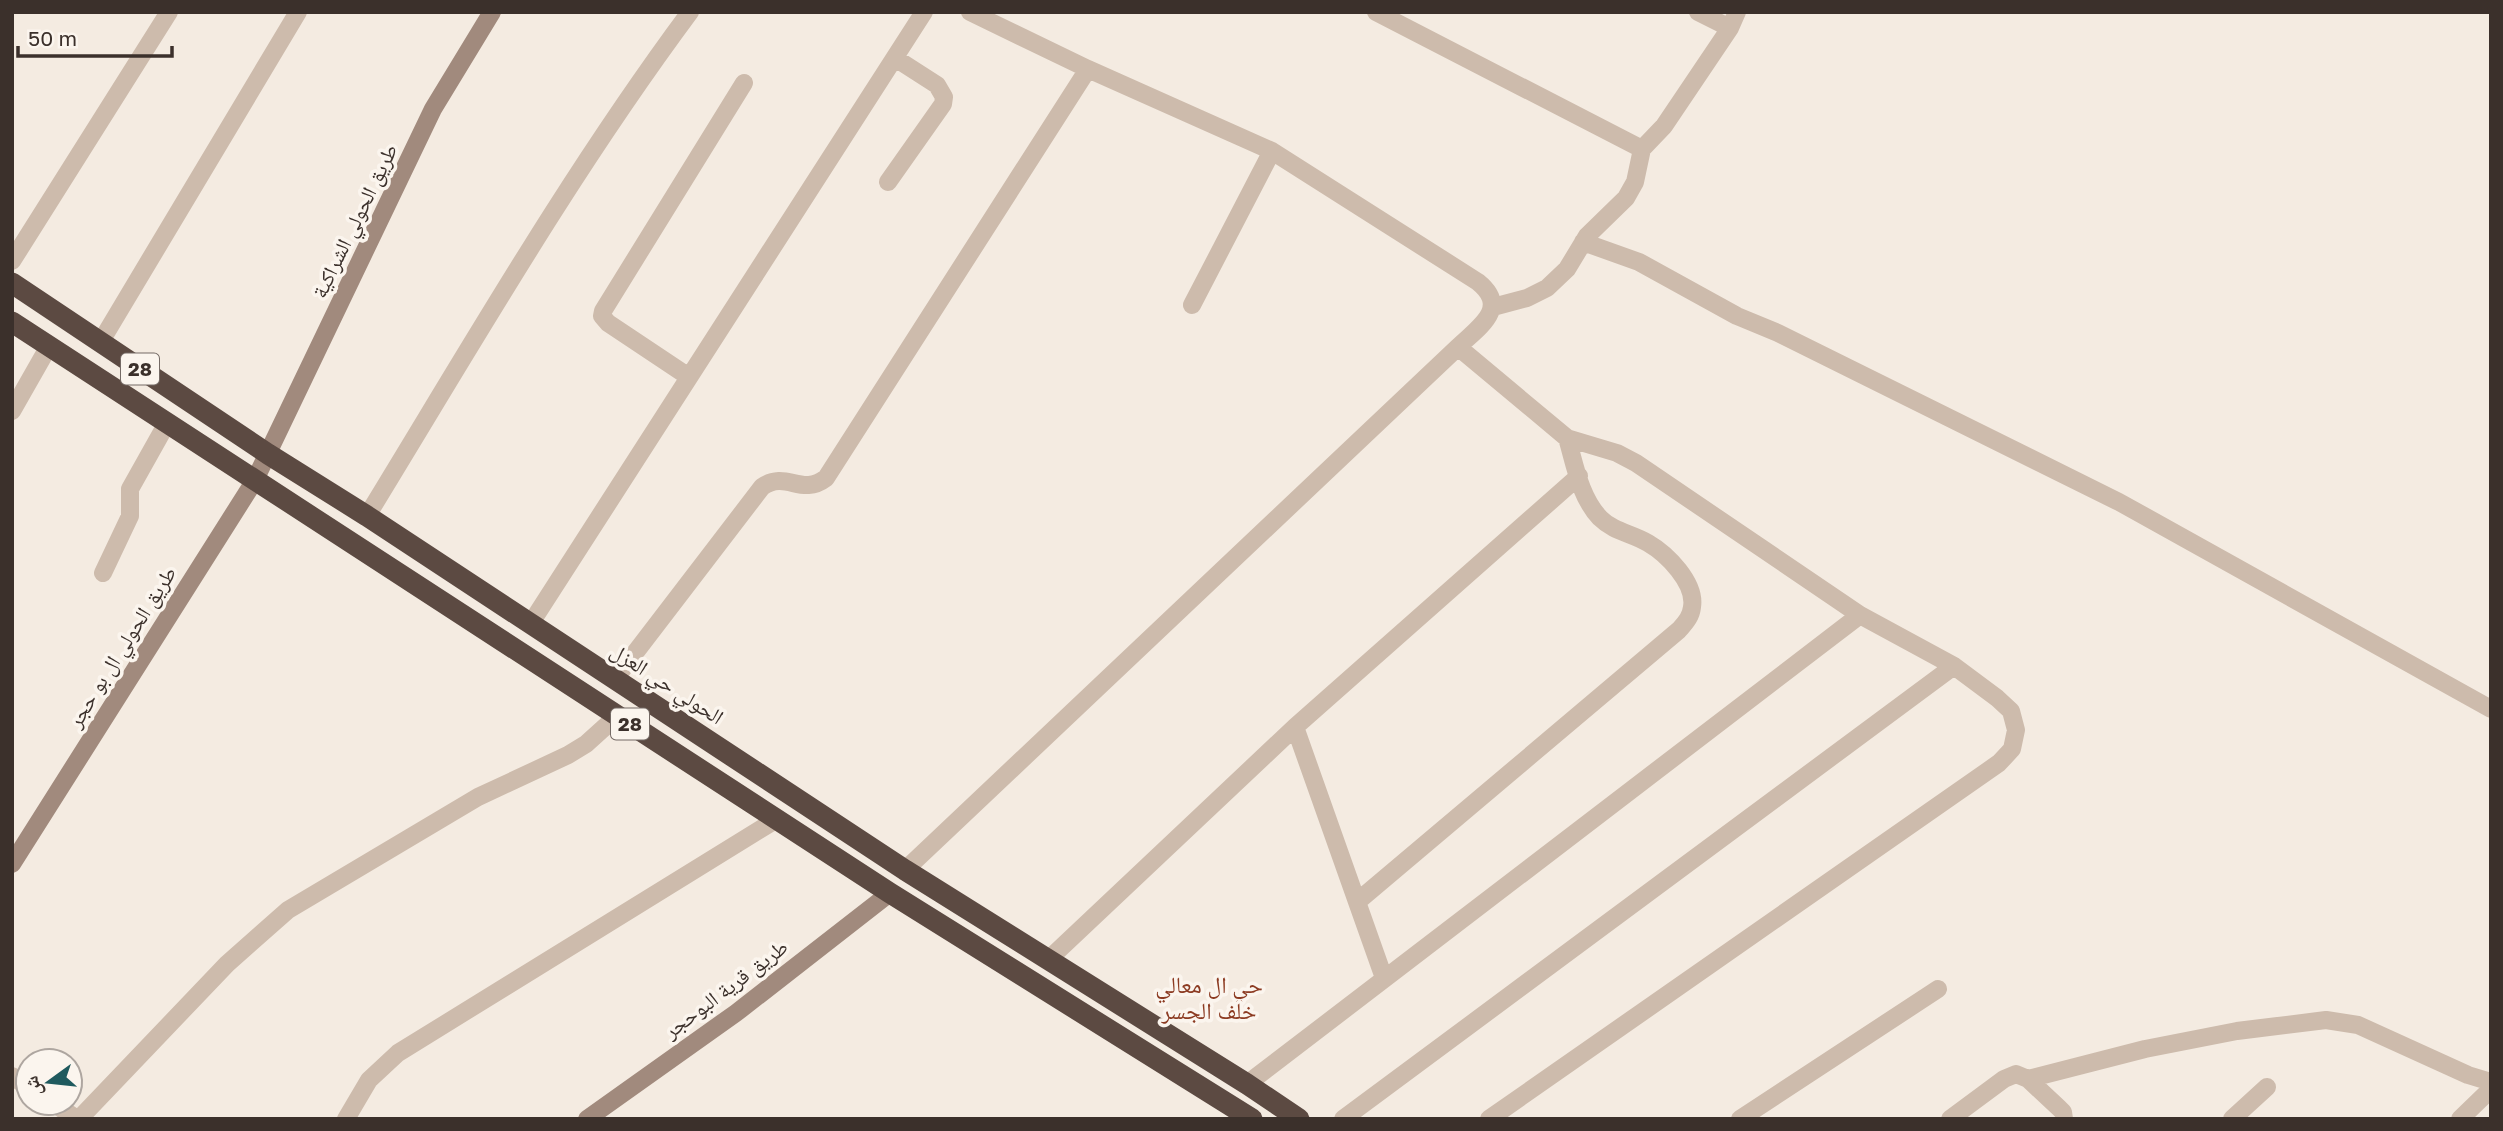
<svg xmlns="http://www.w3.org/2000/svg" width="2503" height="1131" font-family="'Golos Text','Noto Naskh Arabic',sans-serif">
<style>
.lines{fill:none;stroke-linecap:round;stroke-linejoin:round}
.street{stroke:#cdbbac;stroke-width:18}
.secondary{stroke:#a18a7d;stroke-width:18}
.highway{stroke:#5c4a42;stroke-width:21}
.labels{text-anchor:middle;stroke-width:7;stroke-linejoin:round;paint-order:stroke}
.shield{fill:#fbf5ee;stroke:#756b66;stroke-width:2}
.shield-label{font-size:19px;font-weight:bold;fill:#3b302b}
.street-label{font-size:21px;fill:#3b302b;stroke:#fbf5ee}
.neighbourhood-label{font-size:23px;fill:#8c3b22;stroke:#fbf5ee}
</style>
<rect width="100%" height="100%" fill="#f4ebe1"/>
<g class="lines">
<path class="street" d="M1376 12 1642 149
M1698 12 1730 28
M888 182 943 104 944 97 937 85 895 58
M1583 242 1639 262 1737 316 1778 333 2119 502 2491 709
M12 261 169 12
M1192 305 1272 151
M1493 307 1527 298 1547 288 1567 269 1587 236 1626 198 1635 182 1642 149 1664 126 1730 28 1737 12
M100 343 298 12
M1458 347 1567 438 1617 453 1636 463 1860 615 1954 666 1997 698 2011 711 2016 730 2012 749 1999 763 1489 1119
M689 377 608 323 602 316 603 311 744 83
M12 411 49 346
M367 516C471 346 571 172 690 12
M103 573 130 516V489L167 423
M531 623 924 12
M615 679 762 487C787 470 801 497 826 478L1088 69
M1295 727 1384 978
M905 870 1458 347C1479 327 1510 308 1478 282L1272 151 1088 69 970 12
M1358 901 1679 630C1685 623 1691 617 1692 607 1696 583 1667 554 1648 543 1631 533 1614 532 1600 518 1580 497 1575 465 1567 438
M1049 959 1295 727 1579 476
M12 1076 28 1087
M2028 1079 2145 1049 2237 1031 2326 1020 2358 1025 2468 1075 2491 1082
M1247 1084 1860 615
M53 1103 77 1119
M79 1119 227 964 288 910 478 797 568 755 586 744 617 716
M346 1119 369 1080 398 1053 777 819
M1343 1119 1954 666
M1740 1119 1938 989
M1950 1119 2004 1079 2016 1074 2028 1079 2059 1108 2063 1112 2064 1119
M2232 1119 2267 1087
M2460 1119 2491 1089"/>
<path class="secondary" d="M12 864 255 480 433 109 492 12
M587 1119 736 1013 890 893"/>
<path class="highway" d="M12 283 268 454 367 516 905 870 1247 1084 1299 1119
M12 322 890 893 1252 1119"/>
</g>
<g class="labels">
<g class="shield">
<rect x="121" y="353.5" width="38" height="31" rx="5"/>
<rect x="611" y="708.5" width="38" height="31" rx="5"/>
</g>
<g class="shield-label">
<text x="140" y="376">28</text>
<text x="630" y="731">28</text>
</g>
<g class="street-label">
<text transform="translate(355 221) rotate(-64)" y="7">طريق الحولي الشراكية</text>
<text transform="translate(122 647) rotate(-58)" y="7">طريق الحولي ال بو حجر</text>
<text transform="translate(667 684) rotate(33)" y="7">الحولي حي العزل</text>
<text transform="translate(726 989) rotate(-37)" y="7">طريق قرية البوحجر</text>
</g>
<g class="neighbourhood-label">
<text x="1209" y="993">حي ال معالي<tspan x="1209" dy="26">خلف الجسر</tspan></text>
</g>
</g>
<rect width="2503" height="1131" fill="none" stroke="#3b302b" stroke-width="28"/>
<g transform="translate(49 1082) rotate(255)"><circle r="33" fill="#fbf5ee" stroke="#aea6a0" stroke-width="2"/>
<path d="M0-5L12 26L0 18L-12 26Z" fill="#1f5a5e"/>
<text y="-10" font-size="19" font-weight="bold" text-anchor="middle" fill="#3b302b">ش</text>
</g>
<path d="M18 46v10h154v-10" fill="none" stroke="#3b302b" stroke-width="3.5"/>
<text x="28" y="46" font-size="21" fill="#3b302b" stroke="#fbf5ee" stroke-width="5" paint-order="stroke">50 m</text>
</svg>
